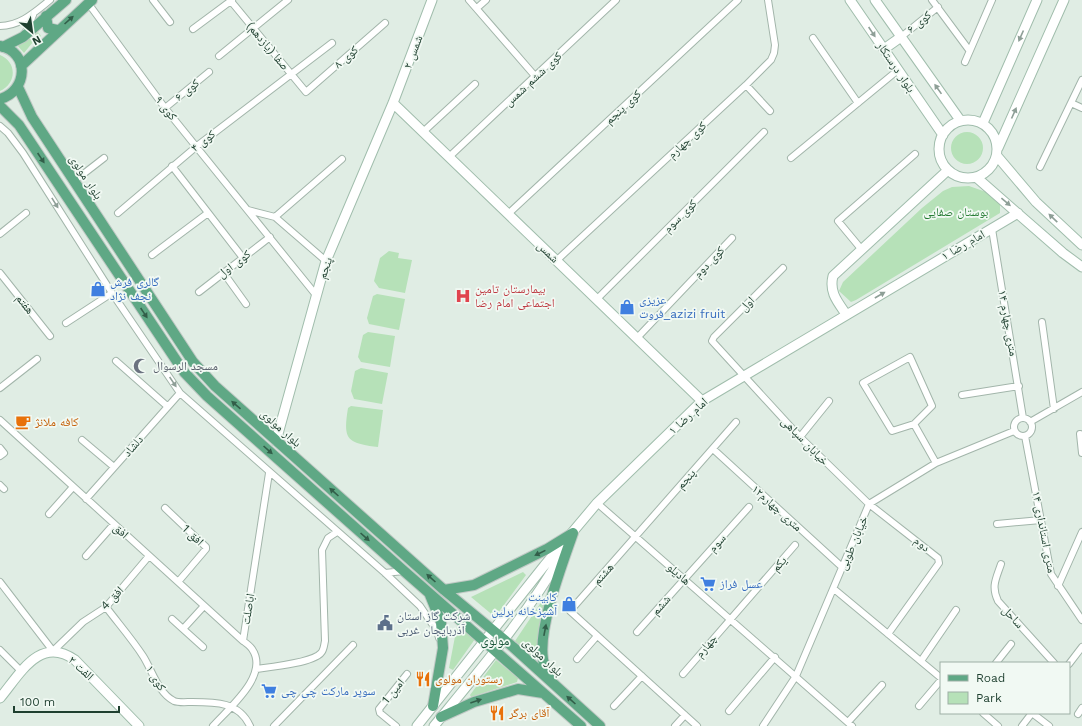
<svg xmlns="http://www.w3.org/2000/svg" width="1082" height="726" font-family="'Work Sans','Noto Naskh Arabic',sans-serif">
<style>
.green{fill:#b6e1b8}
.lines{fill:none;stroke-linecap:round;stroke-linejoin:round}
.street-casing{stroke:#a2b5aa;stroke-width:8}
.secondary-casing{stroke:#a0bdac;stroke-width:11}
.primary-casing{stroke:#c0c9c5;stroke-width:12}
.street{stroke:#fff;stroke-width:6}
.secondary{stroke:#fff;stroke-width:9}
.primary{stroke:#5fa885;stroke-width:10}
.oneway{fill:#325e49}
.oneway2{fill:#8e9f97}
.labels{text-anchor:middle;stroke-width:3.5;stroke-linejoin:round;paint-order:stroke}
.street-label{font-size:12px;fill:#1e3f2f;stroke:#f1f9f3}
.park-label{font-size:12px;fill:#247b32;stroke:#f1f9f3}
.shop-label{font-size:12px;fill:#366cbe;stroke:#f1f9f3;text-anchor:start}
.health-label{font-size:12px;fill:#be3a42;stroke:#f1f9f3;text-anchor:start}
.worship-label{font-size:12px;fill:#5b616d;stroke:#f1f9f3;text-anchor:start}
.food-label{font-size:12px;fill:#c56008;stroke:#f1f9f3;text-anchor:start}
.service-label{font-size:12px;fill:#4e5e75;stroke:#f1f9f3;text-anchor:start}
.neighbourhood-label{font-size:13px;fill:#185438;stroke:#f1f9f3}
</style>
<rect width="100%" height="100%" fill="#e0ede4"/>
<path class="green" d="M38 32 41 36 33 42 24 53 17 45 31 38Z
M0 55C17 62 17 83 0 91Z
M951 148a16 16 0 1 1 32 0a16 16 0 1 1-32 0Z
M969 186 989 193 1000 200V213L856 300 851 302 839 291 843 282 922 208 943 191 952 187Z
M389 251 399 253 398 258 412 260 405 293 379 288 374 281 380 258Z
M377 294 405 299 399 330 369 324 367 318 373 296Z
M368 332 395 336 390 367 361 362 358 357 363 335Z
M361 368 388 373 382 404 354 399 351 391 355 371Z
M351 406 383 410 378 447C346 443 343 439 348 408Z
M523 572 526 575 495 617 471 597Z
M546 595 548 596 534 658 515 641Z
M457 626 475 639 453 670 449 668Z
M496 660 518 678 517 682 471 697 470 695Z"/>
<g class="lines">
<defs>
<path id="street" d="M153 0 170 22
M230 0 306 92 385 23
M469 0 535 76
M932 0 969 50
M88 3 165 108 316 295
M477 8 486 0
M0 26C20 26 35 12 50 0
M193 29 232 0
M25 34 33 15
M901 37 938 7
M813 38 858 103
M219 56 288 0
M965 62 992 0
M746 85 770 111
M1071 103 1082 108
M165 108 209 72
M0 126 8 133 23 153 112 293 180 393 385 573 420 606 437 631 439 638
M423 132 475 84
M449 157 616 0
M791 158 898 70
M172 166 243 258
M1040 167 1082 80
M73 182 104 158
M248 210 275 217 326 261
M118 213 197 146 332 43
M508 214 738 0
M275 217 342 159
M992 229 1023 418
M0 234 26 213
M862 250 838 221 915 154
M152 255 208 213
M556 261 746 85 771 60 774 53 775 45 768 0
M783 268 714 337 712 341 800 437 869 504 938 558 939 563 888 634
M223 272 246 304
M0 273 50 336
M199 292 270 237
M596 300 764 132
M1042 322 1054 409
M66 323 112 293
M637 338 732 238
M910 357 932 406 914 424 892 431 863 383Z
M116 361 167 406
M0 388 37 359
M962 395 1019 386
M1014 427a9 9 0 1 1 18 0a9 9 0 1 1-18 0Z
M0 420 243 641
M1030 422 1082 392
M914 424 936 463
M1080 434 1082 453
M1025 436 1051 574 1082 620
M800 437 829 401
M82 440 114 467
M0 448 4 453 0 456
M713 449 842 567
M0 485 4 489
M86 499 180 393
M597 503 852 726
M165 508 206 547V549L178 582
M49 514 73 487
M997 524 1041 520
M86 556 114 524
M1001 564C996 579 991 586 998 601L1054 663
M385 573 404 571
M0 582 53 651 83 622 106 607 149 556
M1058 586 1082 532
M834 589 941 678
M106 607C118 623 132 639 143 656 152 670 158 693 174 701 179 703 187 702 192 702 216 702 239 702 250 726
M172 619 183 629
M637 632 749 507
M203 647 183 629 204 606
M0 650 22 672
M577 659 597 636
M921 661 956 610
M996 663 1011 644
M1069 664 1082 647
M256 669C271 667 312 663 321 653 324 650 324 645 325 641L322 550 328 538 337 532
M683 674 795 545
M614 706 642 676
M919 706 941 680
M729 711 775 657
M983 713 998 726
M1032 713 1049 726
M1078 714 1082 708
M848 722 882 685
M213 726C229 708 270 675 252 649 250 646 246 643 243 641L269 473
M274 726 353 645
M396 726 380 713 379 709 407 674
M675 726 685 715
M697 726 570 611 736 422
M763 726 796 676 869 504 936 463 1014 431
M1022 726 1032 713"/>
<path id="secondary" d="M850 0 943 135
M875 0 960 120
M884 49 901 37
M393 103 702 401
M939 149a29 29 0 1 1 58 0a29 29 0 1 1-58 0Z
M983 123 1037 0
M998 148 1064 0
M997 156 1036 202 1082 245
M976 177 1063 253 1082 267
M846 314C837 301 829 292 833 276L948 170
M276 441 326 261 393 103 432 0
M0 698C20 674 40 635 75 660L139 726
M417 726 544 566 597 503 702 401 1018 213
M434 726C480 670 528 614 564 551"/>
<path id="primary" d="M46 16 48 28 57 30
M0 46C30 52 28 91 0 99
M3 47 23 37 66 0
M21 66 92 0
M18 87 32 117 193 362 215 386 444 590 513 647 600 726
M0 106 19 125 184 372 207 396 404 571 581 726
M444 590 474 585 547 549 573 533
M430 595 441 622 443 648 433 706
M550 680C548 673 544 666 543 659 538 627 562 565 573 533
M441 717 474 702 518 689 543 693"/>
</defs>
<use href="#street" class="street-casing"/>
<use href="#secondary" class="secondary-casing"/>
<use href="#primary" class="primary-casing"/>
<use href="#street" class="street"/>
<use href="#secondary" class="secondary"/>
<use href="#primary" class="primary"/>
</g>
<defs><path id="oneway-solid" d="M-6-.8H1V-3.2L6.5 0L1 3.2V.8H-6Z"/></defs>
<g class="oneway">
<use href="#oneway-solid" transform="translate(69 20) rotate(-42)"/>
<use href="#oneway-solid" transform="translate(41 158) rotate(56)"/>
<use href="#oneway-solid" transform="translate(144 313) rotate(56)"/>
<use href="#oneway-solid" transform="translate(236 405) rotate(-139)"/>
<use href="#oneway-solid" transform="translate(268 450) rotate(42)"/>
<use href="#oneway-solid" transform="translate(334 492) rotate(-138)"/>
<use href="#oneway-solid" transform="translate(365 537) rotate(42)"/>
<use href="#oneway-solid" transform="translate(540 553) rotate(154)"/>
<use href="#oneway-solid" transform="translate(431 578) rotate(-138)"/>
<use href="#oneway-solid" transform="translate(545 630) rotate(-79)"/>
<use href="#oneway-solid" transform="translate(571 700) rotate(-138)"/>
<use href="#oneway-solid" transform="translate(476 701) rotate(-19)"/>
</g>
<g class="oneway2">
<use href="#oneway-solid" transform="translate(872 32) rotate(56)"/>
<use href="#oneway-solid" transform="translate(1021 36) rotate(114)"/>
<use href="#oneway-solid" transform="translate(938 89) rotate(-125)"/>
<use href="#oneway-solid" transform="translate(1014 113) rotate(-66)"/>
<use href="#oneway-solid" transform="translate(1006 202) rotate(40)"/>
<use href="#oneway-solid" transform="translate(55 203) rotate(58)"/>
<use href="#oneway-solid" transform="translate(1053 218) rotate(-136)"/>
<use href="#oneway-solid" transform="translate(880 295) rotate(-30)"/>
<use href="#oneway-solid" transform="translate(173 382) rotate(56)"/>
</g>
<defs>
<symbol id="shop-bare" viewBox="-9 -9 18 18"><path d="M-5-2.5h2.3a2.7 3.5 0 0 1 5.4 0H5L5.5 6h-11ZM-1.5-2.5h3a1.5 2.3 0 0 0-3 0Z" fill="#3f7fe0" stroke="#f1f9f3" stroke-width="2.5" paint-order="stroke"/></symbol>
<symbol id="hospital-bare" viewBox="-9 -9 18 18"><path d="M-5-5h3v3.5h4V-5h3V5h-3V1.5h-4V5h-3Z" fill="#e0444e" stroke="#f1f9f3" stroke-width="2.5" paint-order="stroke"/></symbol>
<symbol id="mosque-bare" viewBox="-9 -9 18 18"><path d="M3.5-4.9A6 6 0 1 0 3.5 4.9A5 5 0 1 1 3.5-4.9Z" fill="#6b7280" stroke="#f1f9f3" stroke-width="2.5" paint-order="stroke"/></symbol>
<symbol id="cafe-bare" viewBox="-9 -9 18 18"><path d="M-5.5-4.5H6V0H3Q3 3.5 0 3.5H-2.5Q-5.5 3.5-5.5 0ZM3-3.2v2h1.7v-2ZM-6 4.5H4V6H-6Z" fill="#e8710a" stroke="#f1f9f3" stroke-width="2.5" paint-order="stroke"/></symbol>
<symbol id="supermarket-bare" viewBox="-9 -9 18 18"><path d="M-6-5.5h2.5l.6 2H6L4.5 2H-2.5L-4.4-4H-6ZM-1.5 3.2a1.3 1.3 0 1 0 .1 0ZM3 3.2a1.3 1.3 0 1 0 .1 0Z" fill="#3f7fe0" stroke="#f1f9f3" stroke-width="2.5" paint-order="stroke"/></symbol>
<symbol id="civic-bare" viewBox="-9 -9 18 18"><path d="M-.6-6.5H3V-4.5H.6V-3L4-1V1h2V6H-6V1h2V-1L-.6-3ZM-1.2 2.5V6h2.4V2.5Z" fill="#5c6f8a" stroke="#f1f9f3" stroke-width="2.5" paint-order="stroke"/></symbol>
<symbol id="restaurant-bare" viewBox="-9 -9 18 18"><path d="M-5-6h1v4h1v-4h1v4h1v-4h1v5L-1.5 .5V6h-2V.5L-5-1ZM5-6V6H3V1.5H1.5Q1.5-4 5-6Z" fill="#e8710a" stroke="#f1f9f3" stroke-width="2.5" paint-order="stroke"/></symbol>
</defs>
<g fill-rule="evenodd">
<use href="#shop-bare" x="87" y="278" width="22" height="22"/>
<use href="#hospital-bare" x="452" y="285" width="22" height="22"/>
<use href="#shop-bare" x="616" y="296" width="22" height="22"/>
<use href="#mosque-bare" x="130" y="355" width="22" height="22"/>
<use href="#cafe-bare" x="12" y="411" width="22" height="22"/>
<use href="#supermarket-bare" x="697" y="573" width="22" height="22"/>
<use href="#shop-bare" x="558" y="593" width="22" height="22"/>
<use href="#civic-bare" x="374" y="612" width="22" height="22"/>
<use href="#restaurant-bare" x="412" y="668" width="22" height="22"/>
<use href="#supermarket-bare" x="258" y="680" width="22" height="22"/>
<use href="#restaurant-bare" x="486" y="702" width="22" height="22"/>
</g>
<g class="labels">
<g class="street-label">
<text transform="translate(919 22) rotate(-39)" y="4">کوی ۶</text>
<text transform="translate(268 46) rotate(50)" y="4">صفا (یازدهم)</text>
<text transform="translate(413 52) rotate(-70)" y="4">شمس ۲</text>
<text transform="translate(346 57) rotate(-41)" y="4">کوی ۸</text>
<text transform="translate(896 67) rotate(56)" y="4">بلوار درستکار</text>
<text transform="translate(533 79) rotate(-43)" y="4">کوی ششم شمس</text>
<text transform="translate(187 90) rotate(-39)" y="4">کوی ۶</text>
<text transform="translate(623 107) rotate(-43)" y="4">کوی پنجم</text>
<text transform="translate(166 108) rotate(52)" y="4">کوی ۹</text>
<text transform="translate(687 140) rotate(-43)" y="4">کوی چهارم</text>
<text transform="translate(203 141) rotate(-38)" y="4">کوی ۴</text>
<text transform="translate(86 177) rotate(57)" y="4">بلوار مولوی</text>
<text transform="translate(680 216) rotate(-45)" y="4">کوی سوم</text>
<text transform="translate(963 245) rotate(-30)" y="4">امام رضا ۱</text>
<text transform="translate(548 252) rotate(44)" y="4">شمس</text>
<text transform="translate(709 262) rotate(-46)" y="4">کوی دوم</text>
<text transform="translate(234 264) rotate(-37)" y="4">کوی اول</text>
<text transform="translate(325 268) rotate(-71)" y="4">پنجم</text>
<text transform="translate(25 304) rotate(51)" y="4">هفتم</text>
<text transform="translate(747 304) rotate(-45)" y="4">اول</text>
<text transform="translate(1008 323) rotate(80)" y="4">۱۴ متری چهارم</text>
<text transform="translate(688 416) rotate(-42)" y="4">امام رضا ۱</text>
<text transform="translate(281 428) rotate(42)" y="4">بلوار مولوی</text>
<text transform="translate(805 441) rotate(46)" y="4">خیابان سپاهی</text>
<text transform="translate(133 446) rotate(-49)" y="4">دلشاد</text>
<text transform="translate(686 479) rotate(-49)" y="4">پنجم</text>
<text transform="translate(777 508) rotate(42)" y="4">۱۲متری چهارم</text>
<text transform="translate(121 531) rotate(42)" y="4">افق</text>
<text transform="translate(1044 532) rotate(79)" y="4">۱۴ متری استانداری</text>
<text transform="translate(193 535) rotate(44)" y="4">افق 1</text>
<text transform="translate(717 543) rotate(-48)" y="4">سوم</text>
<text transform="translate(853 543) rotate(-67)" y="4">خیابان طوبی</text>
<text transform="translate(922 544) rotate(38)" y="4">دوم</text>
<text transform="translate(779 564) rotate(-48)" y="4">یکم</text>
<text transform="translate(603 574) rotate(-48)" y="4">هشتم</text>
<text transform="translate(679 574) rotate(41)" y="4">هادیلو</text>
<text transform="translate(112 598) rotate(-46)" y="4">افق 4</text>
<text transform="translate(661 605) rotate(-48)" y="4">ششم</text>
<text transform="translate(248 609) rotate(-81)" y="4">اباصلت</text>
<text transform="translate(1013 617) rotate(48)" y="4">ساحل</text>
<text transform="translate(706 646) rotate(-50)" y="4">چهارم</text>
<text transform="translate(543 657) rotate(43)" y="4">بلوار مولوی</text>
<text transform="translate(81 668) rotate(43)" y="4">الفت ۲</text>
<text transform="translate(156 678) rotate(59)" y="4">کوی ۱</text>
<text transform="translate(393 691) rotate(-51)" y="4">امین 1</text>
</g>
<g class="park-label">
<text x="956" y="216">بوستان صفایی</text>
</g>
<g class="shop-label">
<text x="110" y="286">گالری فرش<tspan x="110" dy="14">نجف نژاد</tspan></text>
<text x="639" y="304">عزیزی<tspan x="639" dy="14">فروت_azizi fruit</tspan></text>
<text x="720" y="588">عسل فراز</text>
<text x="557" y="601" text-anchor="end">کابینت<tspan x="557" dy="14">آشپزخانه برلین</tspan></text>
<text x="281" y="695">سوپر مارکت چی چی</text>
</g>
<g class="health-label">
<text x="475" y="293">بیمارستان تامین<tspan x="475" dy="14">اجتماعی امام رضا</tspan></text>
</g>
<g class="worship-label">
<text x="153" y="370">مسجد الرسوال</text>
</g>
<g class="food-label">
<text x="35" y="426">کافه ملانژ</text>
<text x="435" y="683">رستوران مولوی</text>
<text x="509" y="717">آقاى برگر</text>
</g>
<g class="service-label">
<text x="397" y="620">شرکت گاز استان<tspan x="397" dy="14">آذربایجان غربی</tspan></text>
</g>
<g class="neighbourhood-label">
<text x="495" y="645">مولوی</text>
</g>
</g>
<rect x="940" y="662" width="130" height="52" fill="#f1f9f3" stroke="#9dafa5"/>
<rect x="948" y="675" width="20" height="6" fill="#5fa885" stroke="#9dafa5"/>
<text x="976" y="682" font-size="12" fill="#1e3f2f">Road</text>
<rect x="948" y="692" width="20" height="12" fill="#b6e1b8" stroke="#9dafa5"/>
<text x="976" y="702" font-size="12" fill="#1e3f2f">Park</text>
<g transform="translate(32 32) rotate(151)" stroke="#f1f9f3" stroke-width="3" paint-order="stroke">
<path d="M0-3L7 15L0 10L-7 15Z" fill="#1e3f2f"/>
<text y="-6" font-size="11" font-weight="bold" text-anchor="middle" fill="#1e3f2f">N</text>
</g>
<path d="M14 706v6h105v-6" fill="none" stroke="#1e3f2f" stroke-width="2"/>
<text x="20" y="706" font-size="12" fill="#1e3f2f" stroke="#f1f9f3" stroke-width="3" paint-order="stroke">100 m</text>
</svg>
